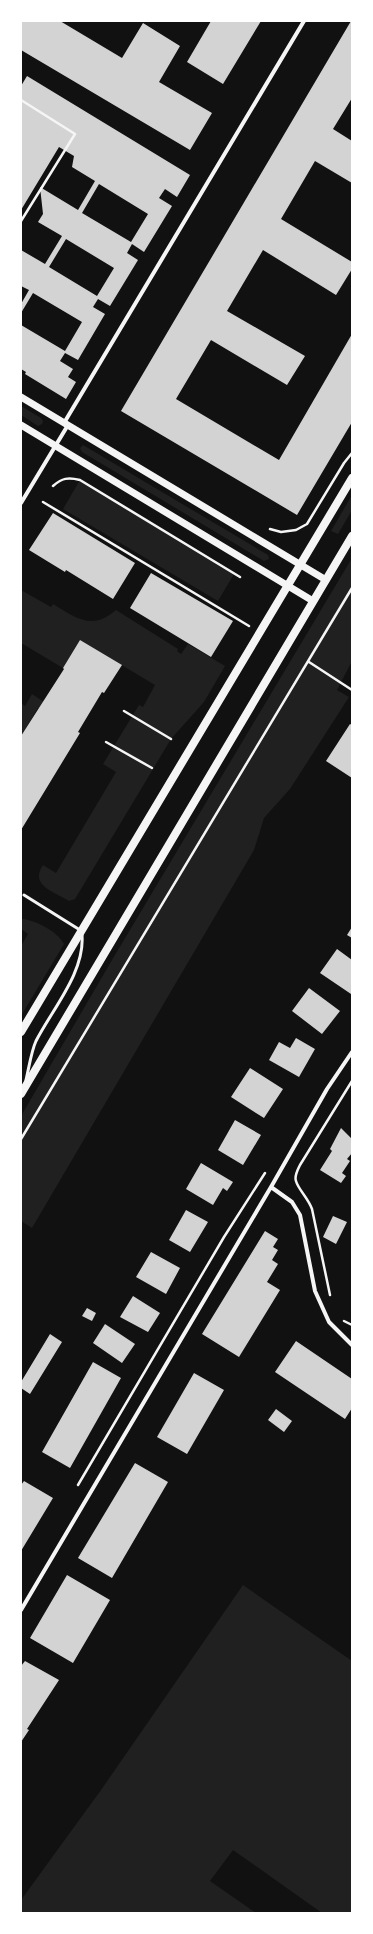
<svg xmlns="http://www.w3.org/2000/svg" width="373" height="1934" font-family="'Fira Sans Condensed',sans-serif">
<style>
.green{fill:#202020}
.building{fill:#d3d3d3;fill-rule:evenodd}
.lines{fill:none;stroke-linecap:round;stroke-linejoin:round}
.path{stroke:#f5f5f5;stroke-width:2.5}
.service{stroke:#f5f5f5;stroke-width:3}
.minor{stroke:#f5f5f5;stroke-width:4}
.tertiary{stroke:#f5f5f5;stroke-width:7}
.secondary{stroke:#f5f5f5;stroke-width:8}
</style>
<rect width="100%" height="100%" fill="#111"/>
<path class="green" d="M21 406 41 418 43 421 42 424 38 426 21 415Z
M83 445 268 555 269 559 264 561 82 452 80 448Z
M80 480 234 574 218 601 63 509Z
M352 495V510L338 534 331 531Z
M352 558V661L337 690 349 697 290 789 264 818 254 850 32 1228 21 1221V1116L112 960Z
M21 590 51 607 53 604C76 618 92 631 116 610L178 649 177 651 181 654 188 644 225 666 204 702 171 739 75 899 69 901C54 892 29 885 43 865L56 873 116 772 103 764 139 705 143 707 155 685 80 640 63 668 21 643Z
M32 694 44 702 40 709 38 708 21 736V703L25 706Z
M22 919C36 920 58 932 64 944L21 1016V946L28 934 21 929Z
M243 1585 352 1661V1913H322L233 1850 210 1881 256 1913H21V1900L101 1790Z"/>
<path class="building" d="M21 21H60L122 58 143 23 180 46 159 82 212 113 190 150 21 50Z
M211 21H261L223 84 187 62Z
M351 21 352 98 333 129 352 141V183L315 161 281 219 352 262V269L336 295 263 250 227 311 305 356 287 385 211 340 176 399 279 460 352 334V422L297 515 121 411Z
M27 76 190 175 177 197 165 189 159 198 172 206 144 252 132 244 127 253 138 260 110 306 98 299 93 307 105 314 78 360 65 353 60 361 73 369 68 377 76 382 66 399 25 374 26 372 21 369V325L65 351 82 322 33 293 21 313V304L29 290 21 286V250L45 264 62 236 38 222 43 214 40 187 78 210 95 181 72 167 74 156 59 147 21 210V86ZM99 184 148 214 131 242 82 213ZM66 239 114 268 97 296 49 267Z
M53 513 135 563 113 599 66 570 65 572 29 550Z
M151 573 233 621 211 657 130 608Z
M80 640 122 665 104 693 102 692 78 732 80 733 21 830V736L64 669 63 668Z
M350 724 352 725V778L326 761Z
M352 927V938L347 935Z
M337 949 352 960 351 994 320 973Z
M309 988 340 1011 322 1034 292 1011Z
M296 1038 315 1049 299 1077 269 1060 279 1042 290 1048Z
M250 1068 283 1089 264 1118 231 1097Z
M235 1120 261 1135 243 1165 218 1150Z
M341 1128 352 1139V1153L347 1159 350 1161 342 1173 346 1176 341 1183 320 1170 332 1151 330 1149Z
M201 1163 233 1182 227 1191 223 1188 213 1205 186 1189Z
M186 1210 208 1222 190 1252 169 1240Z
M333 1216 347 1222 336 1244 323 1237Z
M265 1231 278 1239 273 1247 278 1250 272 1260 278 1264 267 1282 280 1290 239 1357 202 1334Z
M151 1252 180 1268 166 1294 136 1277Z
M133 1296 160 1313 148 1332 120 1317Z
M87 1308 96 1313 92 1321 82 1316Z
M105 1324 135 1344 122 1363 93 1343Z
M50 1334 62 1342 30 1394 21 1388V1382Z
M296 1341 352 1379V1408L345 1419 275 1372Z
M93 1362 121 1378 70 1468 42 1452Z
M194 1373 224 1390 187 1454 157 1437Z
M276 1409 292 1421 284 1432 268 1420Z
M135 1463 168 1482 112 1578 78 1558Z
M24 1481 53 1498 21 1551V1485Z
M67 1575 110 1600 73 1663 30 1638Z
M25 1661 59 1680 27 1729 29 1730 21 1742V1666Z"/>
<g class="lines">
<path class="path" d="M21 100 75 134 21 221
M53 486C62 478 68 477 80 480L240 577
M43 502 249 626
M270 529 281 532 296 530 307 524 344 463 352 453
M309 662 352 690
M124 711 171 739
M106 742 152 768
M21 1139 352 588
M330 1295 312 1209C308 1198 298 1189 296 1181 294 1176 298 1169 300 1165L352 1081
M344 1321 352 1325
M78 1485 224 1237 265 1173"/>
<path class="service" d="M24 895 80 930
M26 1080C29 1068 31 1052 36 1041 53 1008 85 972 82 935"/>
<path class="minor" d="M64 423 304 21
M21 503 68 425
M271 1187 292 1202 300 1215 315 1291 329 1322 352 1345
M21 1610 271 1187 327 1089 352 1052"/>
<path class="tertiary" d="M21 397 326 580
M21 425 313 601"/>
<path class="secondary" d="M21 1032 352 478
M21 1094 352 536"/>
</g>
<rect width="373" height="1934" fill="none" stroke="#ffffff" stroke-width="44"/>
</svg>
